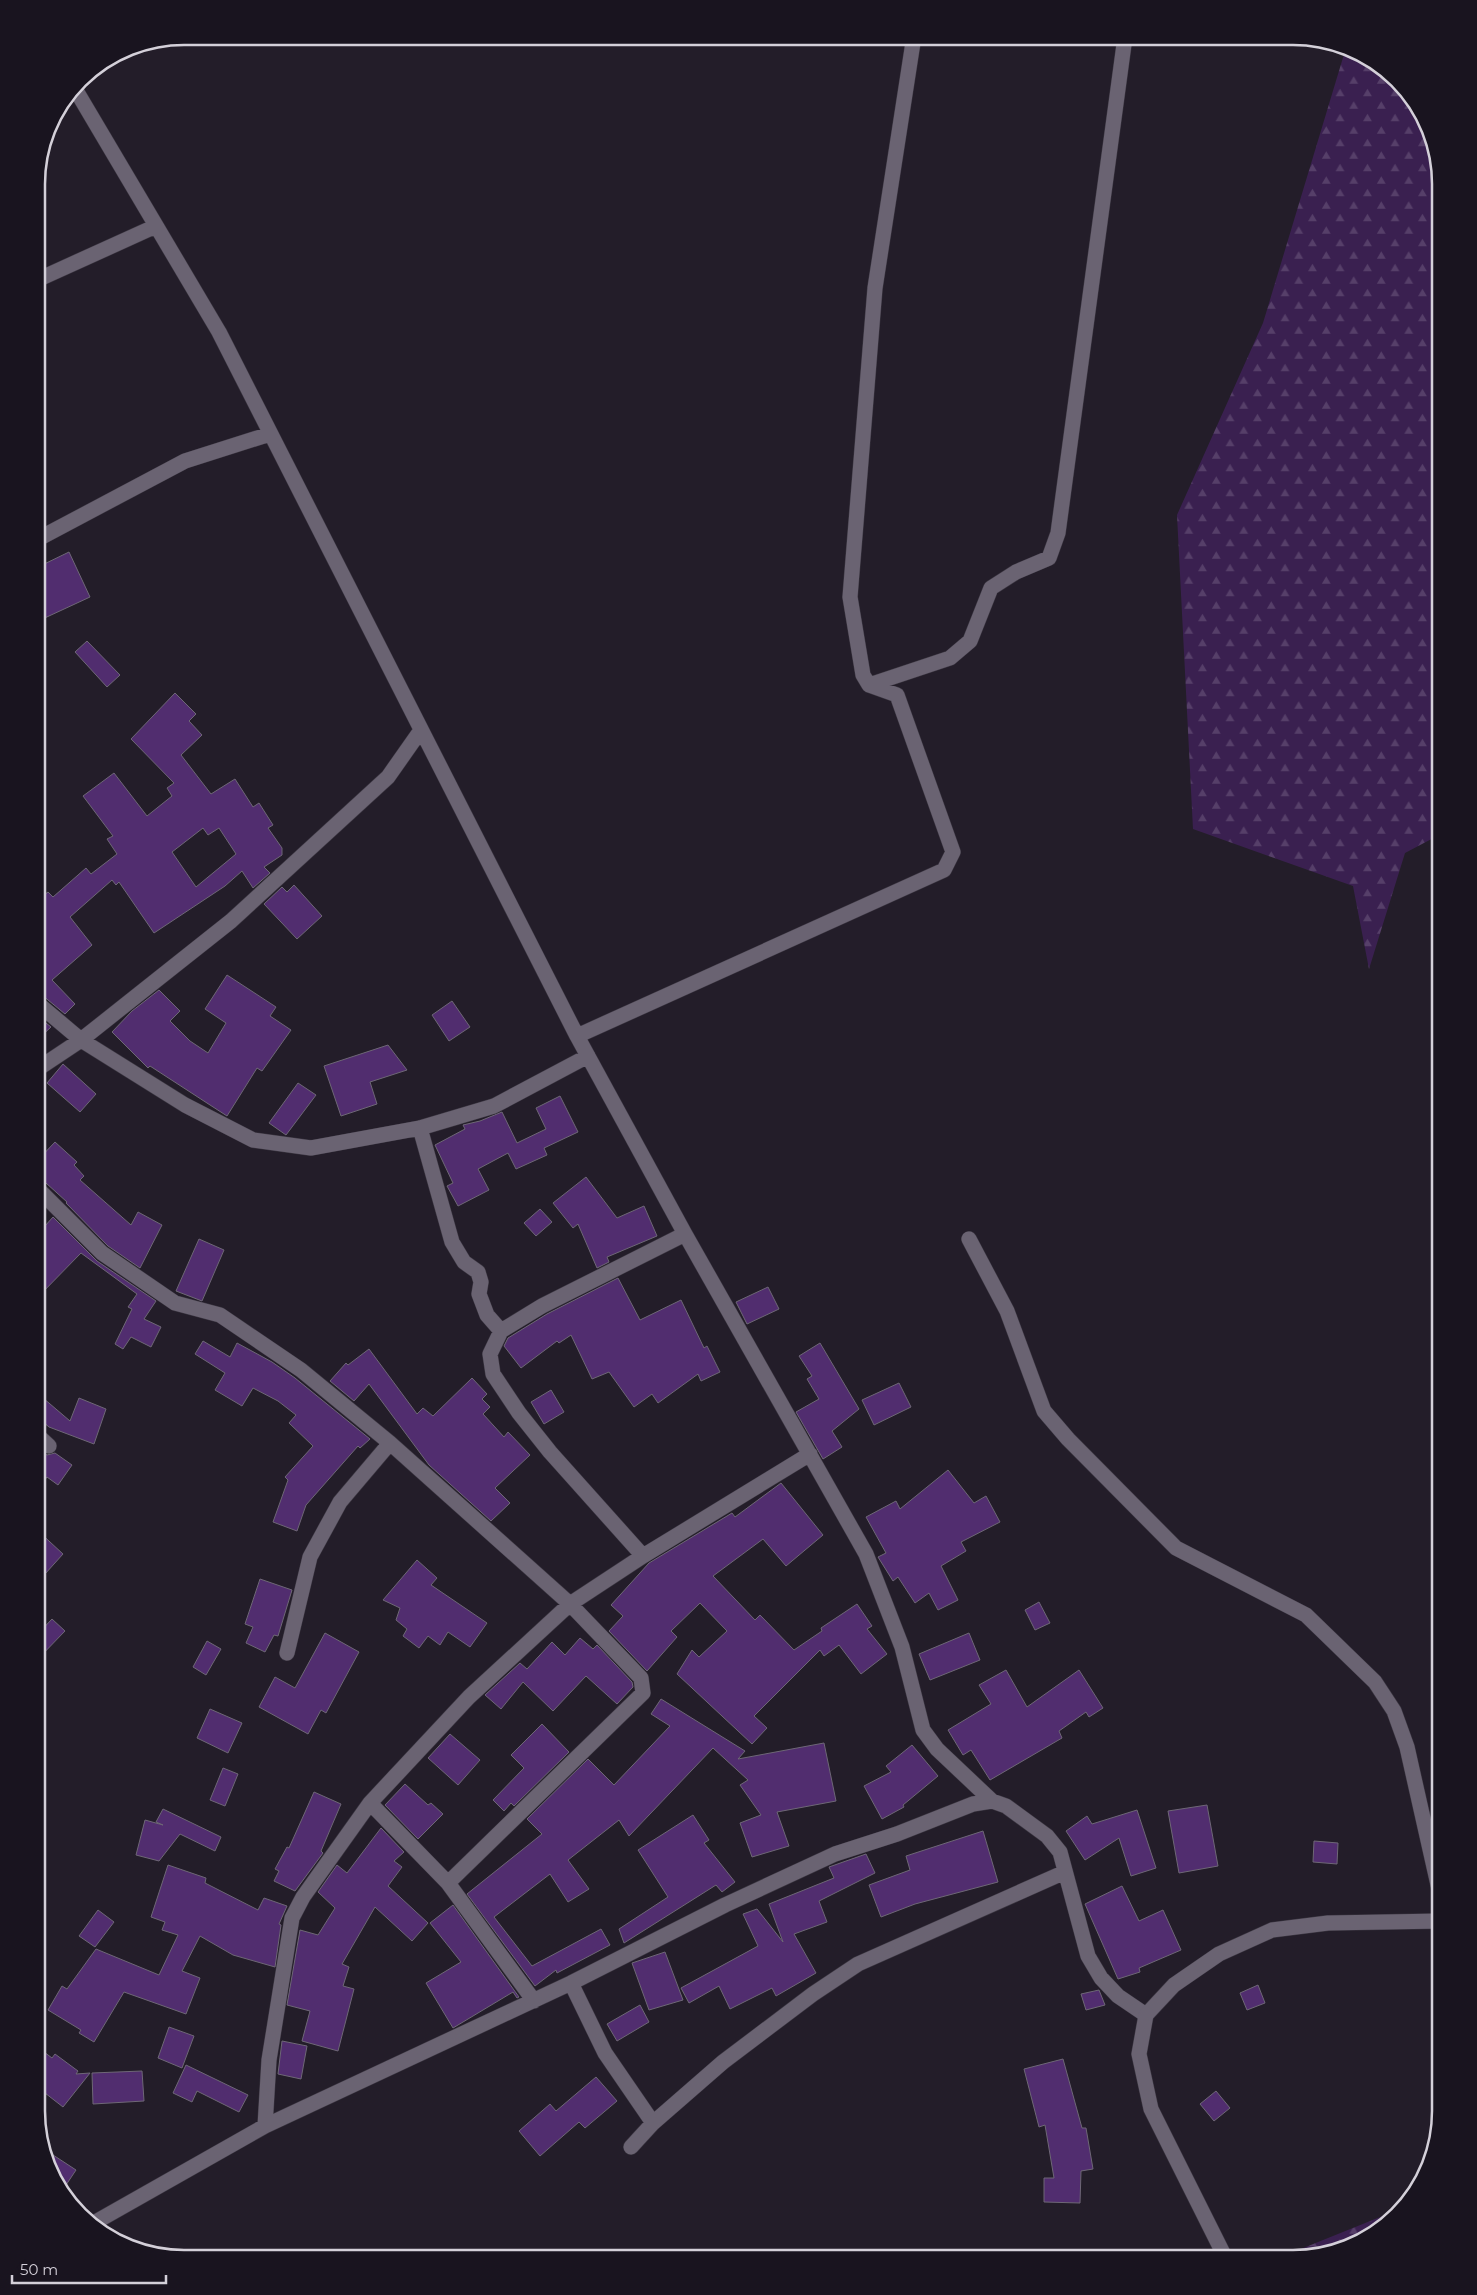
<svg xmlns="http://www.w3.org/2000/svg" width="1477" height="2295" font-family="Montserrat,sans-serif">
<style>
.forest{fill:url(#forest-firs)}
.building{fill:#512d6f;stroke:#6e6776;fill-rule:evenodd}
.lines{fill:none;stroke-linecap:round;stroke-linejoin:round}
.minor-casing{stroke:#3c3742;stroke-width:16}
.tertiary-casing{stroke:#3c3742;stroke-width:16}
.minor{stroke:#6a6372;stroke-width:15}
.tertiary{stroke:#6a6372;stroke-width:15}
.rim{fill:none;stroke:#d4d0d9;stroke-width:2.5}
</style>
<defs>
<pattern id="forest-firs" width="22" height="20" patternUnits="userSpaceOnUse" patternTransform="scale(1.25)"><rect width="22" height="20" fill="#3a2050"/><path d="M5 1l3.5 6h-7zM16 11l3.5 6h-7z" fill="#563f69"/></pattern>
</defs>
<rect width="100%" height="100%" fill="#231d29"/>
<path class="forest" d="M1345 51 1375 61 1421 110 1441 184V834L1405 853 1369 969 1353 886 1193 829 1177 515 1263 323Z
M1395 2211 1367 2239 1293 2259H1276Z"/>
<path class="building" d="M69 552 90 597 36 622V568Z
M87 641 120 675 107 687 75 652Z
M175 693 196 714 189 721 202 735 181 755 211 794 235 779 253 807 259 803 273 825 268 828 282 848V855L264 867 270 873 253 888 242 871 225 886 154 933 119 882 116 885 112 880 70 917 92 945 52 980 75 1004 65 1014 42 995 36 993V901L48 892 53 897 86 868 91 874 117 854 107 839 113 836 83 796 114 773 147 816 172 796 167 788 174 783 131 739ZM203 828 208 835 219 828 236 854 196 887 172 852Z
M294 885 322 916 297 939 264 904 282 887 287 892Z
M227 975 276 1007 270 1016 291 1030 262 1071 257 1068 227 1116 150 1066 148 1068 112 1032 132 1011 159 990 180 1011 170 1021 190 1041 208 1053 226 1023 205 1009Z
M452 1001 470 1027 449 1041 432 1015Z
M36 1015 51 1027 36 1041Z
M388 1045 407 1070 370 1082 377 1104 341 1116 324 1066Z
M63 1064 96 1094 80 1112 47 1083Z
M298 1083 316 1095 286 1135 269 1123Z
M560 1096 578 1132 544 1148 547 1155 516 1169 508 1153 478 1169 489 1190 458 1206 447 1186 453 1183 435 1145 465 1129 463 1125 480 1121 502 1112 517 1143 546 1129 536 1108Z
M55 1142 77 1162 74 1165 84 1176 80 1180 131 1225 138 1212 162 1225 140 1268 108 1246 66 1203 67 1202 36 1174V1162Z
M586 1177 617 1218 644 1206 657 1236 607 1257 609 1262 597 1268 578 1224 573 1228 553 1203Z
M540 1209 552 1222 536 1236 524 1223Z
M53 1217 97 1261 156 1301 144 1319 161 1327 151 1347 131 1337 123 1349 115 1344 132 1309 128 1307 137 1294 81 1253 36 1299V1236Z
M199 1239 224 1250 202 1301 176 1291Z
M618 1278 640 1320 681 1300 704 1348 707 1346 720 1372 701 1381 698 1374 658 1403 652 1394 634 1407 609 1372 592 1379 571 1335 559 1343 557 1341 521 1368 504 1346 508 1338 547 1314Z
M768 1287 779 1309 747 1324 736 1302Z
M203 1341 230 1357 237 1343 272 1362 295 1378 370 1439 360 1448 358 1446 306 1505 297 1531 273 1522 288 1480 285 1477 313 1446 289 1423 296 1415 278 1401 253 1388 242 1406 215 1390 225 1373 195 1354Z
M820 1343 859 1409 832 1431 842 1447 823 1459 796 1412 819 1399 807 1379 812 1376 799 1356Z
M369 1349 417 1414 423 1408 433 1416 472 1378 487 1394 482 1399 490 1407 483 1414 504 1437 508 1432 530 1455 495 1488 510 1503 491 1521 429 1465 369 1384 354 1401 330 1381 346 1363 348 1365Z
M899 1383 911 1407 874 1425 862 1400Z
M551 1390 564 1412 544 1424 531 1402Z
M36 1392 70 1421 79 1398 106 1409 94 1444 49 1427 36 1416Z
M43 1453 47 1455 55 1453 72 1465 58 1485 47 1477 36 1492V1462Z
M948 1470 974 1503 986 1496 1000 1522 961 1542 966 1551 941 1566 958 1600 938 1610 929 1593 915 1603 898 1577 893 1581 878 1557 886 1553 866 1517 896 1501 900 1509Z
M781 1483 823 1535 786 1566 763 1539 713 1576 755 1620 760 1615 794 1650 822 1631 821 1628 857 1604 872 1626 867 1629 887 1654 861 1674 839 1645 824 1656 820 1650 754 1716 767 1728 752 1744 677 1674 692 1650 699 1657 727 1631 700 1603 671 1631 677 1637 647 1671 609 1631 623 1616 611 1605 649 1563 732 1513 735 1517Z
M36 1529 63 1554 36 1584Z
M417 1560 437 1578 431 1585 487 1623 470 1647 448 1632 440 1645 428 1636 419 1648 403 1636 407 1629 396 1620 400 1608 383 1600Z
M260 1579 292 1590 278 1636 274 1635 265 1652 246 1643 253 1627 245 1624Z
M1039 1602 1050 1623 1035 1630 1025 1610Z
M52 1619 65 1631 36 1661V1636Z
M325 1633 359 1652 326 1713 321 1710 308 1734 259 1707 275 1677 295 1688Z
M969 1633 980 1660 930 1680 919 1654Z
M580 1638 593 1649 597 1645 632 1682 633 1687 617 1704 586 1676 553 1711 523 1682 501 1709 485 1695 520 1663 527 1669 552 1642 565 1655Z
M207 1641 221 1649 206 1675 193 1667Z
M1006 1670 1027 1707 1079 1670 1103 1708 1089 1717 1086 1712 1059 1731 1062 1738 990 1780 971 1750 963 1755 948 1730 991 1704 979 1685Z
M661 1699 745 1751 738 1759 824 1743 836 1801 777 1812 789 1846 752 1857 740 1823 761 1815 740 1785 748 1780 713 1748 629 1836 619 1820 568 1860 589 1889 568 1902 550 1874 494 1917 532 1966 601 1929 610 1945 557 1973 556 1970 535 1986 467 1894 542 1834 527 1819 588 1759 614 1785 670 1726 651 1714Z
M210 1709 242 1723 228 1753 197 1738Z
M542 1724 569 1752 514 1806 511 1803 504 1811 493 1800 524 1768 511 1755Z
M450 1734 480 1760 458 1785 428 1758Z
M912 1745 938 1776 903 1805 904 1807 882 1819 864 1786 891 1772 886 1766Z
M223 1768 238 1774 225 1806 210 1800Z
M405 1784 428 1805 431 1803 443 1814 418 1839 385 1805Z
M314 1792 341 1804 321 1851 323 1853 295 1891 274 1881 279 1871 275 1869 287 1847 289 1848Z
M1207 1805 1218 1866 1179 1873 1168 1811Z
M163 1809 221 1837 215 1851 180 1834 159 1861 136 1855 145 1820 163 1825 156 1822Z
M1137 1810 1156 1868 1131 1876 1119 1838 1085 1860 1066 1831 1087 1816 1092 1824Z
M693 1815 709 1840 704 1843 735 1882 722 1892 716 1885 624 1943 619 1929 668 1897 638 1850Z
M381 1828 404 1852 394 1861 402 1867 388 1886 428 1923 412 1941 375 1907 342 1964 349 1967 343 1986 354 1989 338 2051 302 2041 310 2011 287 2005 300 1930 318 1935 335 1908 318 1892 337 1865 347 1873Z
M983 1831 998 1882 915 1904 881 1917 869 1885 910 1870 906 1856Z
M1314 1841 1338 1843 1337 1864 1313 1862Z
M866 1854 875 1873 819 1901 827 1922 794 1934 816 1973 776 1996 772 1988 730 2009 719 1986 689 2003 681 1988 758 1946 743 1914 757 1909 783 1942 769 1904 834 1878 829 1867Z
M168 1865 206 1878 205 1883 258 1910 264 1898 287 1906 279 1924 281 1925 275 1967 233 1955 200 1936 182 1971 200 1978 186 2014 124 1992 94 2042 79 2033 81 2030 48 2010 62 1986 67 1989 96 1949 159 1975 178 1935 162 1930 165 1922 151 1917Z
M1122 1886 1139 1921 1163 1910 1181 1950 1139 1968 1140 1972 1118 1979 1085 1904Z
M453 1905 519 1997 517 1998 513 1992 453 2028 426 1983 461 1962 430 1923Z
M98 1910 114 1922 95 1947 79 1936Z
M665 1952 683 2000 649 2010 632 1963Z
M1258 1985 1265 2003 1247 2010 1240 1993Z
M1099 1990 1105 2005 1086 2010 1081 1994Z
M640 2005 649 2022 617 2041 607 2024Z
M169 2027 194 2036 182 2068 158 2058Z
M282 2041 307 2046 301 2079 278 2074Z
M36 2046 52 2058 55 2054 78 2071 76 2074 90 2073 63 2107 36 2086Z
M1063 2059 1082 2128H1086L1093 2169 1081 2171 1080 2203 1044 2202V2178H1054L1045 2125 1039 2127 1024 2069Z
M186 2065 248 2095 239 2112 197 2091 192 2102 173 2093Z
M142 2071 144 2101 93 2104 92 2073Z
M596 2077 617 2101 585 2128 579 2122 540 2156 519 2131 550 2104 556 2111Z
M1216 2091 1230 2108 1214 2121 1200 2104Z
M47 2151 76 2170 62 2191 56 2185Z"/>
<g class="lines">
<defs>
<path id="minor" d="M74 87 219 332 577 1036 685 1234 866 1554 902 1647 923 1730 937 1749 992 1801
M37 280 156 226
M36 540 185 461 270 434
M869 685 950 658 970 641 991 588 1016 572 1049 558 1058 533 1125 37
M36 1002 81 1040 185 1105 253 1140 311 1148 420 1128 494 1106 588 1056
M577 1036 944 870 953 852 897 695 869 685 863 675 850 597 875 288 914 36
M36 1070 81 1040 231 921 388 777 421 730
M420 1128 452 1242 464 1262 478 1272 481 1282 479 1294 487 1315 501 1331
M36 1187 102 1253 175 1303 220 1315 301 1370 390 1443 570 1604 641 1678 643 1693 448 1883
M969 1239 1007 1311 1044 1411 1068 1439 1176 1548 1306 1615 1375 1682 1394 1711 1407 1747 1441 1898
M36 1434 49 1446
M643 1556 550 1452 519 1413 493 1374 490 1354 501 1331 542 1306 685 1234
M287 1653 310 1557 340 1502 390 1443
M370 1803 448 1883 534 2001
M571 1983 605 2053 653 2123
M265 2126 269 2060 292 1918 303 1897 370 1803 469 1697 570 1604 643 1556 810 1454
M631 2147 653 2123 723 2062 813 1994 858 1964 1065 1872
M92 2224 265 2126 571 1983 725 1905 835 1854 897 1834 973 1804 992 1801 1006 1806 1047 1836 1060 1852 1088 1956 1101 1978 1118 1996 1146 2015"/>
<path id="tertiary" d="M1226 2259 1151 2109 1139 2054 1146 2015 1174 1985 1219 1954 1272 1930 1328 1923 1441 1921"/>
</defs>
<use href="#minor" class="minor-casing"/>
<use href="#tertiary" class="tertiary-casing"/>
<use href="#minor" class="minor"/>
<use href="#tertiary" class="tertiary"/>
</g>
<path d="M0 0H1477V2295H0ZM184 45H1293A139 139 0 0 1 1432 184V2111A139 139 0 0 1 1293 2250H184A139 139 0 0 1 45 2111V184A139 139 0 0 1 184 45Z" fill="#19141f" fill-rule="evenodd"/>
<path class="rim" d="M184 45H1293A139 139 0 0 1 1432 184V2111A139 139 0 0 1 1293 2250H184A139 139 0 0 1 45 2111V184A139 139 0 0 1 184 45Z"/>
<path d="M12 2275v8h154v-8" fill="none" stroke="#d4d0d9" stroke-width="2.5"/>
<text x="20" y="2275" font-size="15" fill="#d4d0d9" stroke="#19141f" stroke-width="4" paint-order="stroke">50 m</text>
</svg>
